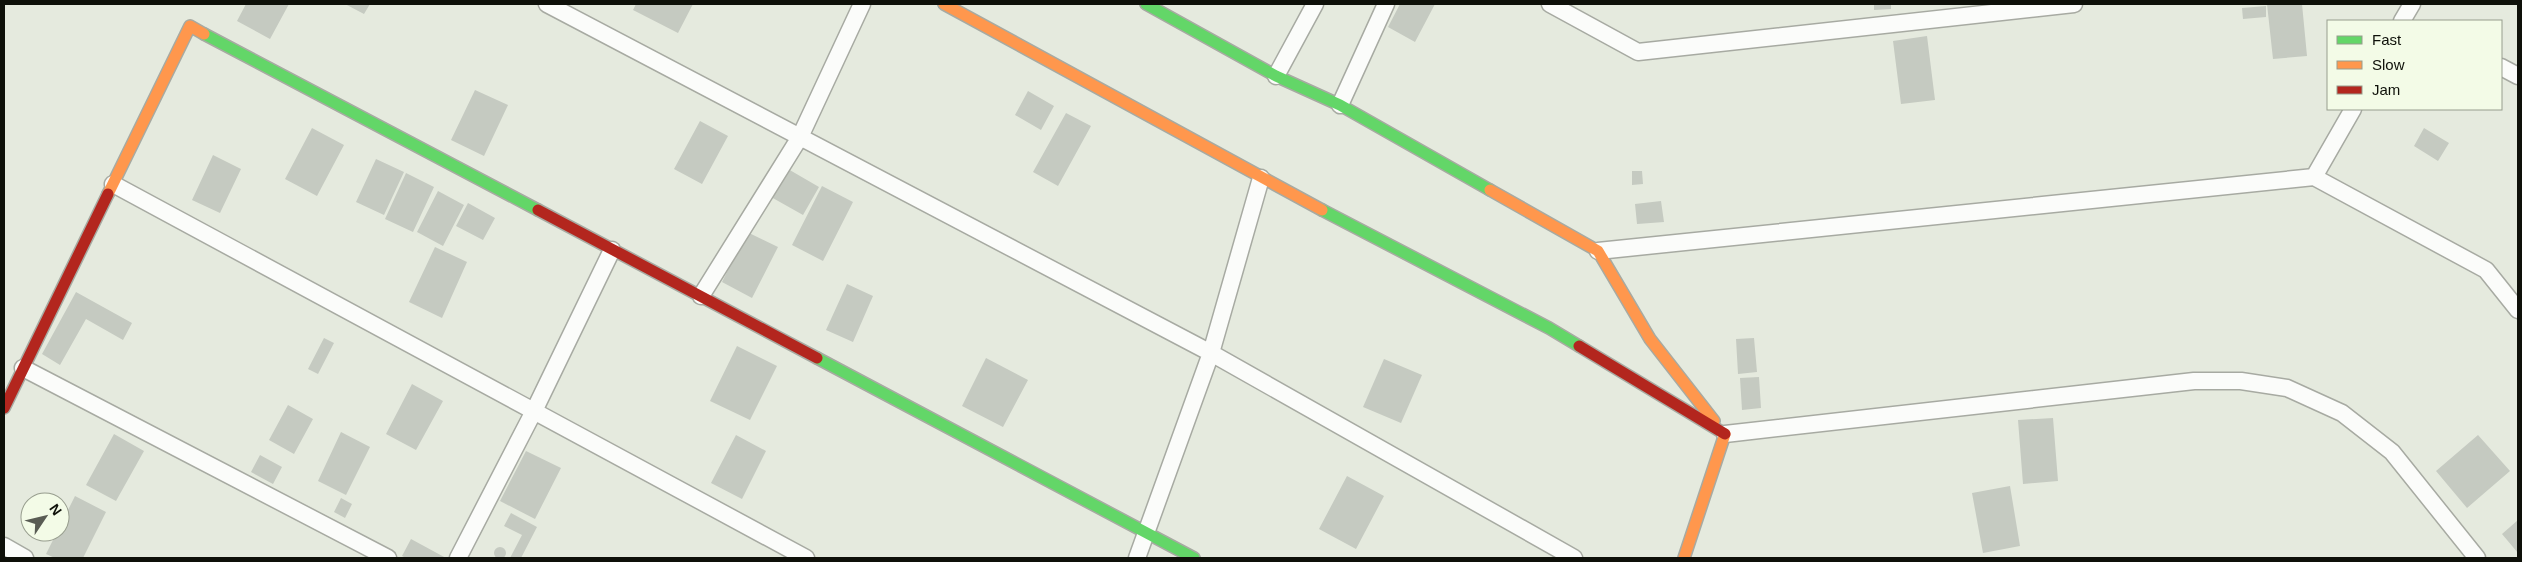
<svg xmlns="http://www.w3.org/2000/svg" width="2522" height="562" font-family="Arial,sans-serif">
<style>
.building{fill:#c5cac1}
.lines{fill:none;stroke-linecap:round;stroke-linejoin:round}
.street-casing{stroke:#a7aaa2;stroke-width:19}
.fast-casing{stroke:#a7aaa2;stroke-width:14}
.slow-casing{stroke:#a7aaa2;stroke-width:14}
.jam-casing{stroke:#a7aaa2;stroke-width:14}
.street{stroke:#fbfcfa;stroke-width:16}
.fast{stroke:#63d668;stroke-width:11}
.slow{stroke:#ff974d;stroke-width:11}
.jam{stroke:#b3261e;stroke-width:11}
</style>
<rect width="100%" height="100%" fill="#e5eade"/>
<path class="building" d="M246 4H289L270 39 237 21Z
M345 4H370L364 14Z
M636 4H693L678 33 633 10Z
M1400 4H1435L1415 42 1388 27Z
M1874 4H1891V9L1874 10Z
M2267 4H2302L2307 56 2273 59Z
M2266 6V17L2243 19 2242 8Z
M1927 36 1935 100 1901 104 1893 41Z
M475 90 508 105 484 156 451 140Z
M1028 91 1054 106 1041 130 1015 115Z
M1066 113 1091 126 1058 186 1033 172Z
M700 121 728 136 702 184 674 169Z
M312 128 344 145 317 196 285 179Z
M2424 128 2449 143 2438 161 2414 146Z
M213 155 241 169 220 213 192 200Z
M376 159 404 172 384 215 356 202Z
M788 169 819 187 803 215 771 197Z
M1632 171H1642L1643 184 1632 185Z
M406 173 434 187 413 232 385 219Z
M822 186 853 202 823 261 792 245Z
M438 191 464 205 443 246 417 232Z
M1661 201 1664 222 1637 224 1635 204Z
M468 203 495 218 483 240 456 226Z
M747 232 778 247 752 298 722 282Z
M435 247 467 262 442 318 409 302Z
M847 284 873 296 853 342 826 330Z
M76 292 132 323 123 340 86 319 60 365 42 354Z
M324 338 334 343 318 374 308 369Z
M1754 338 1757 372 1738 374 1736 339Z
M737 346 777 366 750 420 710 401Z
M986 358 1028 380 1003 427 962 406Z
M1384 359 1422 375 1401 423 1363 407Z
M1759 377 1761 408 1742 410 1740 378Z
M412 384 443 401 416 450 386 434Z
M288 405 313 419 294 454 269 440Z
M2053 418 2058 481 2023 484 2018 420Z
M341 432 370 447 346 495 318 481Z
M114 434 144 451 116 501 86 485Z
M736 435 766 451 742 499 711 483Z
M2478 435 2510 471 2467 508 2436 471Z
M526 451 561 468 535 519 500 501Z
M260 455 282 467 273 484 251 472Z
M1347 476 1384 496 1356 549 1319 529Z
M2010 486 2020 546 1983 553 1972 493Z
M75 496 106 512 83 558H55L46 554 57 532H60V526Z
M341 498 352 504 345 518 334 512Z
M511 513 537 527 521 558H510L522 535 504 526Z
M2518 520V553L2502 534Z
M411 539 446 558H406L402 556Z
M494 553a6 6 0 1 1 12 0a6 6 0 1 1-12 0Z"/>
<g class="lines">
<defs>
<path id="street" d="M547 4 1211 353 1574 558
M1550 4 1638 52 2074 4
M2402 21 2412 4
M2501 67 2518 76
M1276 76 1315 4
M1340 105 1386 4
M2314 177 2353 109
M113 184 806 558
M1598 251 2314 177 2486 270 2518 310
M701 296 800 137 862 4
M23 368 388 558
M1725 434 2194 381H2241L2287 388 2342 413 2392 452 2477 558
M4 546 25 558
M458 558 534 411 612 250
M1137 558 1211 353 1261 178"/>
<path id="fast" d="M1146 4 1276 76 1340 105 1490 190
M204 34 538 210
M1322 210 1549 328 1579 346
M817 358 1194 558"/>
<path id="slow" d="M944 4 1322 210
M1490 190 1598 251 1650 339 1714 421
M108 194 190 26 204 34
M1684 558 1725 434"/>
<path id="jam" d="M538 210 817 358
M1579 346 1725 434
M4 408 108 194"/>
</defs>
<use href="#street" class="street-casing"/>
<use href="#fast" class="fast-casing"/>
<use href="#slow" class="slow-casing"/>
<use href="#jam" class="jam-casing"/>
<use href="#street" class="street"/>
<use href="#fast" class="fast"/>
<use href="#slow" class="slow"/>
<use href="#jam" class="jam"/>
</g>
<rect width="2522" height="562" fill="none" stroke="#0e1009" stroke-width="10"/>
<rect x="2327" y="20" width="175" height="90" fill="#f3fbe7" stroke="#979d8e"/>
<rect x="2337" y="36" width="25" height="8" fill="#63d668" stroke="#979d8e"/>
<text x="2372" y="45" font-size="15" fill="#0e1009">Fast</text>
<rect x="2337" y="61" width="25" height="8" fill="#ff974d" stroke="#979d8e"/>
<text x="2372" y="70" font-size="15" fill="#0e1009">Slow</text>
<rect x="2337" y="86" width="25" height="8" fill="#b3261e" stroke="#979d8e"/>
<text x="2372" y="95" font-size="15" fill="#0e1009">Jam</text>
<g transform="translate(45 517) rotate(55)"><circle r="24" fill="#f3fbe7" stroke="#979d8e"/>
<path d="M0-4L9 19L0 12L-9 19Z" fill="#595c54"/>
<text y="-8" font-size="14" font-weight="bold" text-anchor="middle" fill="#0e1009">N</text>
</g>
</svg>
